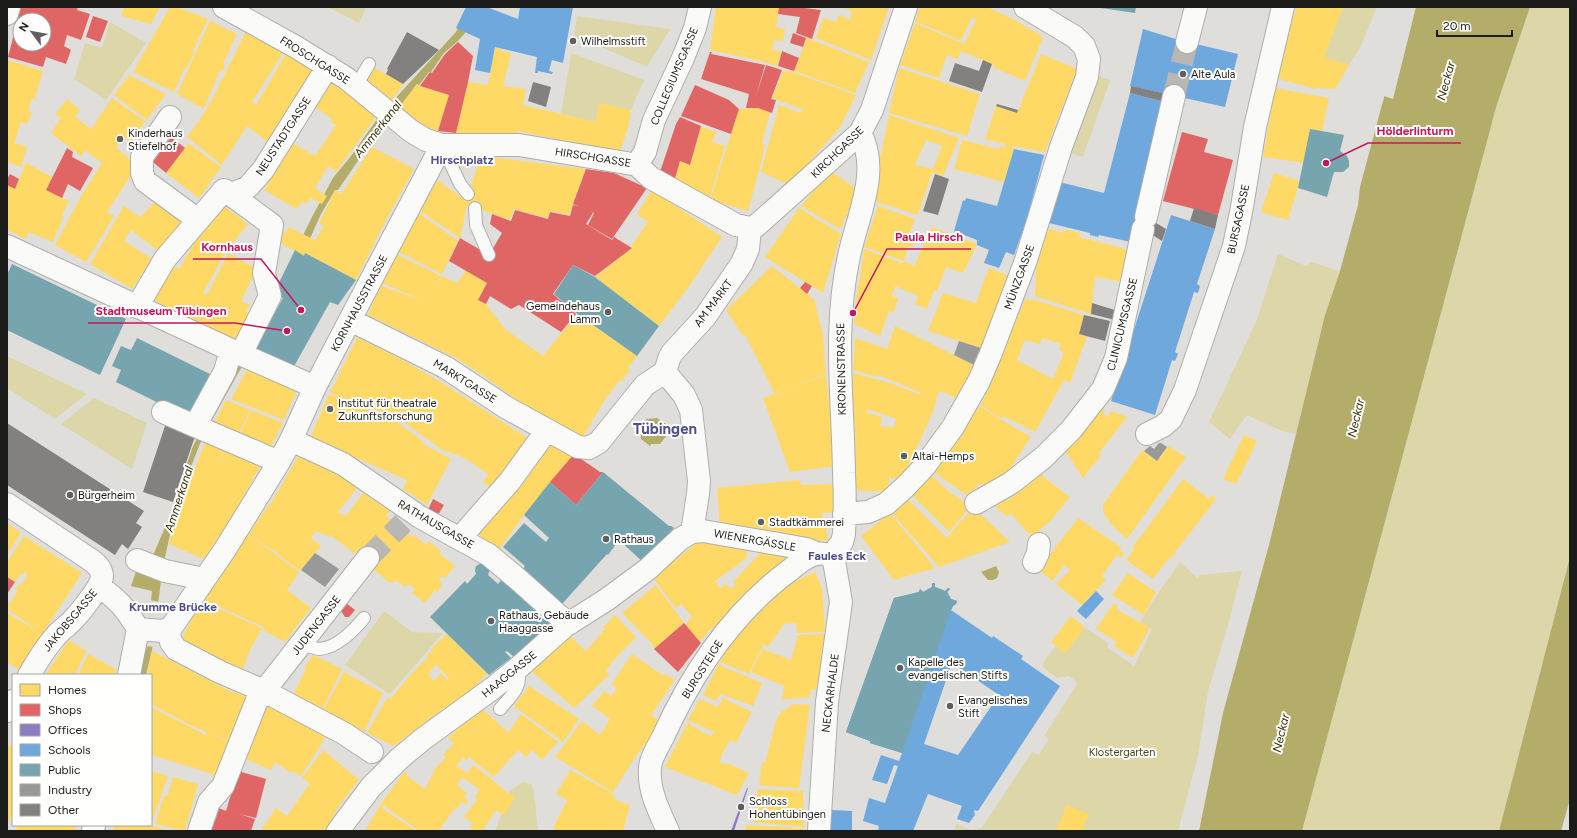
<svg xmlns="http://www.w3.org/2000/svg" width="1577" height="838" font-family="Figtree,sans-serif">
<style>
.green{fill:#dcd6a9}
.water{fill:#b4ac69}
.pier{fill:#dfdeda}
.homes{fill:#ffd966;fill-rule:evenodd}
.shops{fill:#e06666;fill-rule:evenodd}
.offices{fill:#8e7cc3}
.schools{fill:#6fa8dc;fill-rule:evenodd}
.public{fill:#76a5af}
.industry{fill:#999}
.building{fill:#82817f}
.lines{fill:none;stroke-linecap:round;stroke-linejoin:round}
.street-tunnel{stroke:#b8b7b3;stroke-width:22;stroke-dasharray:22 11;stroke-linecap:butt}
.lane-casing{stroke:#aeaeab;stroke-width:14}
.street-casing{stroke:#aeaeab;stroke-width:24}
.lane{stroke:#fafaf9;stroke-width:12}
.street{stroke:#fafaf9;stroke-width:22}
.poi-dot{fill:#605f5d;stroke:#fffffe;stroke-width:1.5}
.labels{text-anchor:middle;stroke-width:4;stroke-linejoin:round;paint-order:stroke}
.poi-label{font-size:11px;fill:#1b1b19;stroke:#fffffe;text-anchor:start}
.street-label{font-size:11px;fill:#1b1b19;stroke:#fffffe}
.park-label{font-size:11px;fill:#46421a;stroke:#fffffe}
.water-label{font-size:12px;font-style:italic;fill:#332f05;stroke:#fffffe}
.neighbourhood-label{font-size:12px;font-weight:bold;fill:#504e8c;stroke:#fffffe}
.district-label{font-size:15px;font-weight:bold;fill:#504e8c;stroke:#fffffe}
.leader{fill:none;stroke:#c2185b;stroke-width:1.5}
.callout-dot{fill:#c2185b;stroke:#fffffe;stroke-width:1.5}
.callout-label{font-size:12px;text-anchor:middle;font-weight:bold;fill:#c2185b;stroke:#fffffe;stroke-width:4;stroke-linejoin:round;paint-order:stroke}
</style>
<rect width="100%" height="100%" fill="#dfdeda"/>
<path class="green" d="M327 7H366L359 23Z
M1343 7H1377L1360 48 1349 65 1324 57Z
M1530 7H1570V557L1499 831H1302L1497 104Z
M577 16 670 29 647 67 574 35Z
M110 22 146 43 106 100 74 79 85 43 102 48Z
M571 53 644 80 631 110 599 103 596 122 561 114Z
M1098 76 1110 80 1083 157 1071 153Z
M1278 254 1306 266 1311 262 1340 271 1325 315 1296 434 1282 431 1247 415 1230 439 1209 422 1256 322Z
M7 356 87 394 55 419 7 388Z
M94 398 147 423 132 469 61 424Z
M1180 562 1197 578 1200 575 1242 571 1226 632 1208 691 1198 756 1178 831H954L956 824 971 830 982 828 1032 752 1039 755 1049 739 1044 736 1078 683 1069 676 1057 678 1043 667V662L1056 646 1065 653 1085 628 1109 643 1107 647 1134 666 1152 629 1140 622 1160 590Z
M384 611 412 632 443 633 390 694 345 665Z
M522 782 531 784 534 792 538 831H495L510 791Z"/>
<path class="water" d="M468 7H476L465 33 458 41 444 53 431 72H429L419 85 417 84 399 108 386 120 338 190H335L321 214 312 234 240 370 203 436 187 477 173 521 163 566 152 650 146 675H140L145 651 152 591 131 586 138 566 151 560 169 518 193 446 277 288 312 217 333 178 351 156 380 115 456 32Z
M1408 7H1530L1497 104 1302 831H1199L1223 713 1269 545 1325 315 1340 271 1358 205 1360 187Z
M657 418 666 424 667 435 660 444H651L650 446 641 439 640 428 646 421V419Z
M1570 557V799L1561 831H1499Z
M996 566 999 572 997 578 993 580H988L981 572Z"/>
<path class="pier" d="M1406 7H1416L1393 99 1384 96 1383 102H1381Z
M149 600 161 602 155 647 143 646Z"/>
<path class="homes" d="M124 7H160L151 24 121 16Z
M170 7H176L208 19 193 51 194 53 186 69H184L174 92 133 72Z
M716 7H779L776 27 785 29 783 41 774 40 772 50 781 51 777 66 761 61 710 50Z
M842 7H889L871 60 816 38 823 18 836 22 839 15 850 20 852 11Z
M920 7H987L1015 20 1043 37 1025 81 993 67 994 65 961 51 958 59 947 55 939 78 900 65 915 23 964 44 976 20 972 17 961 41 915 21Z
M1297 7H1343L1324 57 1349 65 1335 89 1315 88V89L1276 78 1284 44Z
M210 21 237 34 223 64 225 66 223 71 220 70 204 109 177 94Z
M246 31 284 51 252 102 256 105 287 52 314 68 268 142 247 126 222 165 187 137 201 118 212 100 220 83 219 81 222 80Z
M807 38 869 62 855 93 794 71Z
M495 47 501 49V51L511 53 503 86 526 89 523 105 596 122 599 103 631 110 628 128 620 152 518 131 517 134 456 133 468 82 488 85Z
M1041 54 1077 69 1045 152 1012 146V148L1014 149 1004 182 954 169 962 140 999 149 1000 146 1005 147 1006 144 985 139 996 106 1017 113Z
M7 60 43 71 35 98H37L36 100 32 98 28 111 32 112 27 124 21 122 14 143 27 147 21 167 7 162Z
M373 67 403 84 390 103 363 84Z
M899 68 980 94 967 136 889 113Z
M783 71 792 72 856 95 840 127 789 185 761 172 779 105 800 113 804 110 772 98Z
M129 75 166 94 147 120 114 95Z
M329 78 380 111 336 172 328 166 315 188 327 196 322 204 311 198 306 204 302 201 297 209 264 190 292 143 315 156 336 125 331 122V118L313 106Z
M417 84 420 86 449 95 438 131 420 125 399 108Z
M1275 88 1329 98 1322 131 1310 129 1304 163 1263 157Z
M112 98 145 121 131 142 123 137 116 148 138 165 107 212 114 216 86 262 55 245 80 198 102 163 85 150 81 156 51 133 61 118 55 114 67 99 80 110 75 117 91 129Z
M758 108 770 112 762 144 765 145 762 159 748 211 710 200 739 109Z
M889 115 959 138 943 176 932 172 918 215 871 200 876 157 881 155ZM926 140 942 146 933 169 915 165Z
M701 127 717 132 712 142 725 146 709 200 674 182 680 161 690 165Z
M188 143 221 167 199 198 166 173Z
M372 147 414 169 386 220 356 280 305 253 304 256 280 243 282 240 279 238 283 232 285 233 289 227 315 240 324 226 319 224 335 190 341 194Z
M481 156 586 169 569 215 550 211 547 218 514 209 510 220 467 205 460 238 420 211 419 213 458 241 442 274 399 252 398 255 441 276 435 287 442 276 457 283 466 270 487 283 478 300 486 304 505 329 543 356 577 314 637 356 628 368 630 370 622 381 620 380 606 398 581 440 523 404 482 375 456 358 368 315 381 283 436 179 466 201ZM383 283 423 301 382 286Z
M26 163 52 177 46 190 69 201 62 215 64 216 53 242 29 232 26 239 7 230V185L15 189Z
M830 171 858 190 840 229 801 206Z
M1274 173 1300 181 1288 220 1261 212Z
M652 190 722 237 688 288 659 326 595 277 633 247 631 246 648 222 637 214Z
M155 202 184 222 159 251 131 230 124 241 152 259 132 289 90 264 124 206 140 217Z
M224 206 248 224 226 251 203 293 207 295 228 253 257 269 241 301 250 305 246 311 254 315 240 343 190 321 152 299 172 265 179 269 199 235Z
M878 206 915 219 909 234 914 236 915 243 911 247H908L904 261 864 247Z
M799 208 841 234 823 293 765 257Z
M932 227 977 244 963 273 946 267 937 291 934 290 927 309 915 304 918 296 895 286 892 296 898 298 894 312 889 311 880 336 854 324 858 285H859L864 249 902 263 904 261 914 266Z
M1048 229 1064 233 1065 229 1080 233 1079 237 1133 251 1125 282 1095 277 1091 314 1035 296 1036 268Z
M772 266 814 299 823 335 826 374 775 394 745 335 743 336 726 310Z
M989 268 1009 276 981 348 928 331 943 293 976 303Z
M1025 299 1035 300 1084 315 1079 334 1087 336 1070 383 1064 380 1035 432 1005 417 1000 418 981 405ZM1042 338 1061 344 1059 350 1064 352 1053 379 1017 360 1025 340 1040 344Z
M895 326 974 365 956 398 940 391 935 401H937L925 430 902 479 889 478V490L887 492 853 490 855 426 852 405 853 373 890 383 919 394 920 392 878 375 877 377 853 370 855 338 887 349ZM867 409 896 419 894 427 880 426 882 417 867 413Z
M357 337 401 359 439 381 532 441 495 490 483 482 488 474 463 457 442 450 400 419 330 393Z
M247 370 297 390 284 420 231 399Z
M826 375 836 466 790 472 763 398Z
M329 394 397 422 424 442 423 444 451 459 427 505 403 489 420 453 407 480 310 438Z
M226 400 250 410 239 434 214 423Z
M980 406 1000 419 1031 437 1007 473 986 488 982 483 966 495 931 470Z
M1101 407 1105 410 1103 414 1108 417 1111 411 1127 417 1099 453 1101 455 1083 478 1065 450Z
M251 410 283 423 270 448 240 435Z
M1244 435 1257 441 1236 484 1223 479Z
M547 439 574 454 524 515 498 551 475 531Z
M206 441 225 449 217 463 226 449 261 465 234 513 204 559 169 544 184 494Z
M1168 446 1186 457 1127 539 1112 525 1106 517 1103 511V505L1142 450 1157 461Z
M300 453 333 469 357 488 338 512 346 516 363 493 390 511 386 516 396 524 403 523V530L412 537 414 535 426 545 428 541 441 551 440 554 455 566 445 578 441 576 439 579 442 584 440 588 437 592 435 590 425 603 412 593 415 589 408 584 405 587 397 581 390 583 368 565 371 561 358 550 355 554 332 536 330 537 316 531 311 538 321 546 300 571 277 554 278 553 268 548 249 534 269 504 270 505Z
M1040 470 1044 473 1042 476 1070 497 1052 519 1032 537 1010 513 1007 517 995 506 1003 498 1007 501 1037 472Z
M929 473 948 491 971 506 949 532 909 492Z
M1183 479 1209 499 1212 495 1216 499 1170 559H1168L1153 579 1126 560 1134 549 1132 548Z
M800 480 801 485 836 484 837 512 822 513V518H825L828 540 802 543 782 540 781 531 720 526 717 488Z
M908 499 947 538 960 522 974 508 1010 542 939 567 892 513Z
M890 513 935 568 894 580 861 536Z
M1078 518 1121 547 1119 550 1124 553 1121 558 1117 555 1102 576 1106 580 1082 605 1056 584 1070 570 1064 565 1053 581 1038 570Z
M7 523 21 533 7 555Z
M248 534 299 572 287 590 311 608 285 642 263 630 264 627 204 600 220 571Z
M24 536 82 573 19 670 7 662V613L38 631 7 609 9 605 7 602 10 603 18 590 15 589 19 584 21 585 28 574 25 572 23 575 21 574 15 582 7 577V562Z
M699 541 747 547V558L715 581 721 588 726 584 731 589 736 584 733 582 759 554V550L786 552 789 565 765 575 727 617 708 632 700 642 685 624 692 617 681 604 676 608 653 578 673 560 674 561Z
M815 572 822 588 825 632 797 633 796 623 784 624 768 647 763 644 749 674 720 662 737 632 777 590Z
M1128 573 1156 592 1144 615 1112 595Z
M656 585 684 623 654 649 653 645 622 613Z
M201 601 262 628 250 650 242 671 180 642Z
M1114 603 1118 606 1116 609 1150 628 1133 658 1114 646 1116 641 1096 629Z
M615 615 636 637 613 661 606 671 609 675 574 708 529 669 570 636 586 651 605 629 603 627Z
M1071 616 1085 628 1065 653 1051 642Z
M447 634 487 674 466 696 448 710 445 707 394 746 367 733 386 699 391 698 411 674 428 657 426 656 433 650 432 648ZM436 665 449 678 447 680 441 673 434 681 428 674Z
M824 634 823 659 816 690 811 689 810 697 782 700 784 686 751 672 762 649 791 660 798 635Z
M69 640 86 651 75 675H45Z
M152 651 230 691 247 696 228 740 208 733 230 742 217 776 194 768 151 755V707L206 735 207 732 188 724 151 704V675H147Z
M88 654 117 670 114 675H78Z
M632 654 664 676 665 674 675 680 652 714 651 713 652 716 661 722 634 759 613 792 555 757 582 721 600 735 610 719 592 706 604 691 611 696 617 688 611 685Z
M313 655 342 669 322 710 293 695 306 669 304 668Z
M719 663 722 664 721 666 762 683 753 706 721 694 716 701 703 695Z
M344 672 383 693 365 730 366 731V732L323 711Z
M529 686 579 719 563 742 514 706Z
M723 698 752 712 736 743 730 740 720 758 721 759 720 763 729 764 749 773 737 795 665 767 688 722 691 724 690 725 711 736 714 732 688 720 700 699 718 707Z
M265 701 327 733 319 748 301 776 292 771 291 773 275 762 271 770 243 758Z
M794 704 810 705 799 788 759 785 762 762 765 763 776 720 781 712Z
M481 708 509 733 510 730 521 714 558 742 542 760 532 750 526 757 518 750 494 777 469 757 467 760 463 758 456 766 467 773 472 766H475L508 793 516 797 504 815 496 810 482 831H475L470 827 473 823 464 817 477 799 475 797 480 790 462 777 457 785 467 793 464 798 468 800 466 805 461 802 456 810 445 802 454 809 439 831H419L383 805 382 808 416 831H365L380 805 405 771 407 773 406 775 425 789 435 769 446 757 443 755 454 743 448 738Z
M13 740V813L7 824V745L10 747Z
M323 750 359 780 339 806 325 831H264L262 829 276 808 287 816 310 783 302 778Z
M570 770 609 791 615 796 614 800 630 805 623 831H557L553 828 567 800 556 794Z
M151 771 168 776 151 825Z
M173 777 198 784 185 831 155 824 164 796 168 795Z
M758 789 803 791 804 827 754 822Z
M1067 805 1089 814 1082 831H1056Z
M18 825H71L76 827 75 831H19L16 830Z
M115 825H149L167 831H113Z
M746 825 805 829 804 831H746Z"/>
<path class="shops" d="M21 7H78L77 10 90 14 81 40 67 35 64 46 71 50 66 64 46 57 43 67 8 57ZM20 20H44V44H20Z
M779 7H796L821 10 812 39 796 33 800 17 778 14Z
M93 16 108 21 100 42 86 37Z
M793 33 806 38 803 47 790 43Z
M458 42 473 56 468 82 456 133 438 131 449 95 420 86 430 72 432 73 445 54Z
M782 51 799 58 794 71 778 66Z
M710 52H712L711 54 765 65 756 96 766 65 782 70 771 99 776 100 772 113 758 108H746L749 94 701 79Z
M695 85 729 100 739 109 731 134 681 116Z
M680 117 701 126 690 165 680 161 674 182 659 175 676 124Z
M1182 132 1208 139 1204 152 1233 160 1218 215 1163 201Z
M171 137 185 148 166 173 153 162Z
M67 148 73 152 72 157 93 168 80 191 68 184 62 198 46 190Z
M586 169 614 173 647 188 612 239 588 225 594 213 590 211 593 213 586 224 612 240 614 237 632 248 595 276 573 265 553 294 576 314 561 332 519 305 511 309 490 296 486 304 478 300 487 283 449 261 460 238 489 255 502 233 490 224 492 214 511 221 515 210 548 219 550 212 570 216 573 205 578 206 573 204Z
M10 174 19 179 15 189 7 185V179Z
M805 282 812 286 807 294 800 288Z
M574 454 600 472H603L576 505 550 482Z
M433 499 444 505 438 515 428 510Z
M7 577 15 582 7 594Z
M346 603 355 610 349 617H345L341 611Z
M684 623 701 643 678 672 654 649Z
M238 771 266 779 256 818 239 814 255 819 251 831H208L216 807 226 811Z"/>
<path class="offices" d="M747 788H748L734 831H731Z"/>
<path class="schools" d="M466 7H487L518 19 520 7H573L563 63 552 60 549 71 553 72 552 74 538 71V73H535L537 57 495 47 490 73 475 70 480 39 456 28Z
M1143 29 1179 40 1238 54 1225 107 1130 86Z
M1130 93 1165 102 1131 242 1099 235 1098 237 1090 235V233L1049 223 1059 182 1104 193Z
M1014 149 1044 155 1027 219 1014 255 1006 252 999 268 984 263 989 250 977 245V240L954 231 963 200 965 201 966 198 997 206Z
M1171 215 1215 229 1197 284 1200 286 1198 293 1194 292 1175 352 1178 354 1175 361 1172 360 1155 415 1111 401Z
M932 583H935V587L945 591 948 588 950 589 947 592 951 599 957 601 956 604 953 606 951 610 992 638 993 636 1023 656 1021 659 1060 686 978 811 974 810 975 815 969 823 957 819 962 806 928 794 913 831H878L879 826 863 821 869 798 885 803 898 766 894 765 887 784 872 780 881 755 899 761 902 753 870 743V741L846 732 894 598 919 592 920 589 923 592 932 587ZM952 663 999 695 958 755 924 744Z
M1096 591 1104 599 1086 619 1077 611Z
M831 810 852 811V831H829Z"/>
<path class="public" d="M1094 7H1136L1135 13Z
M1310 129 1344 135 1340 151 1347 156 1349 161V167L1343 172H1334L1327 197 1298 188Z
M295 250 304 256 305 253 356 280 338 305 330 302 292 370 254 351 283 298 274 293Z
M12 264 126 319 100 375 7 330V275Z
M573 265 595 277 659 326 637 356 572 310 554 294Z
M137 338 214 376 193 420 116 382 121 370 112 366 121 346 131 350Z
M603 472 669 526H671L674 528 644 563 619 540 608 555 607 554 562 604 522 570 525 566 503 547 524 523 546 542 549 538 524 515 550 482 576 505Z
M483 562 490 569 488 575 498 584 504 577 534 606 552 625 514 657 507 651 505 652 511 658 489 675 430 617 465 581 467 584 476 574 475 571 476 566Z
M932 583H935V587L945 591 948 588 950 589 947 592 951 599 957 601 956 604 953 606 951 610 902 753 870 743V741L846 732 894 598 919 592 920 589 923 592 932 587Z"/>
<path class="industry" d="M959 341 981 348 974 365 954 355Z
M1159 443H1161L1167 447 1157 461 1144 451 1150 446 1154 449Z
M315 553 339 569 325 587 301 570Z"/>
<path class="building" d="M407 32 439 50 403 84 386 74 388 70 387 69Z
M983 60 992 64 982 92 949 81 955 63 979 71Z
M533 82 551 87 546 107 528 101Z
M1131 86 1167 94 1165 102 1130 93Z
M997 104 1018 110 1017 113 996 106Z
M935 174 949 179 938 215 923 211Z
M1194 208 1218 215 1215 229 1190 221Z
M1138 212 1166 229 1162 241 1143 229Z
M1092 303 1118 311 1115 320 1091 314Z
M1084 315 1110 321 1105 341 1079 334Z
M7 423 144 511 136 523 142 527 128 549 122 544 115 555 7 485Z
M166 423 196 433 173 502 143 492Z"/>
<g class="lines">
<path class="street-tunnel" d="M1174 96 1187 42
M368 558 403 523"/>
<defs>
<path id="lane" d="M356 86 369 64
M442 145 460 184 468 194
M475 208 476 225 489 255
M301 644C307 645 315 649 320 649 338 647 353 631 364 618
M500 709C511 696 523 687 518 668"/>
<path id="street" d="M224 7 296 47 346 78 411 131 426 140 442 145H519L632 164 639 161 645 152 654 120 683 58 695 28 700 7
M7 14 9 7
M1187 42 1196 7
M170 117 142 157V173L145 181 198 220
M635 163 651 178 736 225 750 228 756 226 860 133 872 110 906 7
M230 194 272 225 264 273 270 296 241 354
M1146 217 1174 96
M7 246 231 350 315 387
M137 307 165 259 224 190 230 194 234 193 248 187 263 170 328 66
M350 320 445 367 507 408 578 447 589 448 599 442 645 385 665 372 669 359 672 353 705 317 742 263 748 249 750 228
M665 372 684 395 691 410 699 481 698 494 692 532
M163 412 195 426 225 371 231 350
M195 426 279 462
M1147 434 1163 426 1171 419 1185 390 1234 246 1242 207 1255 127 1283 7
M291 440 343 464 420 517 489 555 520 581 559 616 570 623
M976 503 1011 483 1044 457 1071 430 1103 389 1116 358 1143 229
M7 504 91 560C97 564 102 569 102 577 101 587 79 614 71 622 66 627 59 631 55 637 45 648 37 662 29 675
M844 514 868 512 886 504 905 487 924 467 953 427 979 381 991 353 1026 260 1061 147 1087 77 1089 59 1084 46 1075 37 1025 7
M460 538 510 481 547 430
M830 557 842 542 844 534C845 514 845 494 844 473 843 400 833 328 849 256 857 217 881 171 860 133
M137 560 165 571 204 579
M1034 562 1038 553 1039 544
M99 586C119 601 125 607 138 629
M138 629 163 631 171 628 224 551 279 462 291 440 315 387 342 335 442 145
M168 630 171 642 176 649 220 672 264 691 345 734 372 752
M129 675 138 629
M7 711 13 701
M93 831 94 825
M199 831 209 802 223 786 257 700 368 558
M338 831 371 787 400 758 423 739 493 688 518 668 565 626 606 600 648 569 680 539 692 532 703 531 807 549 818 554
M668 831C659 811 648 790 650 768 650 759 659 745 663 737 692 673 733 612 790 570 802 560 822 544 834 561L841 602 827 702 819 831"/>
</defs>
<use href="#lane" class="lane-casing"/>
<use href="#street" class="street-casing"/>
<use href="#lane" class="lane"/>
<use href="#street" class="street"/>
</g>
<g class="poi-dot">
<circle cx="573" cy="41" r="4"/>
<circle cx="1183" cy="74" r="4"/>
<circle cx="120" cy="139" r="4"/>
<circle cx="608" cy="312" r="4"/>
<circle cx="330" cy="409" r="4"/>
<circle cx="904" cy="456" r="4"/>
<circle cx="70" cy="495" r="4"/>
<circle cx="761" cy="522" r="4"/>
<circle cx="606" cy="539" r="4"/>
<circle cx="491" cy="621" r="4"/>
<circle cx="900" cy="668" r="4"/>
<circle cx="950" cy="706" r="4"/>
<circle cx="741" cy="807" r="4"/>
</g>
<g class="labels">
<g class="poi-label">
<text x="581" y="45">Wilhelmsstift</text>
<text x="1191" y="78">Alte Aula</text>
<text x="128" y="137">Kinderhaus<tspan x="128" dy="13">Stiefelhof</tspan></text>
<text x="600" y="310" text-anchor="end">Gemeindehaus<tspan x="600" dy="13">Lamm</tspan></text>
<text x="338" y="407">Institut für theatrale<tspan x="338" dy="13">Zukunftsforschung</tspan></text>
<text x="912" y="460">Altai-Hemps</text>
<text x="78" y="499">Bürgerheim</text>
<text x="769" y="526">Stadtkämmerei</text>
<text x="614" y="543">Rathaus</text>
<text x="499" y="619">Rathaus, Gebäude<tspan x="499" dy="13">Haaggasse</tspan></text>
<text x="908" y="666">Kapelle des<tspan x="908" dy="13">evangelischen Stifts</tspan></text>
<text x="958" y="704">Evangelisches<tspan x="958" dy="13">Stift</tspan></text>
<text x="749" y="805">Schloss<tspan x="749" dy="13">Hohentübingen</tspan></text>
</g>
<g class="street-label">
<text transform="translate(315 60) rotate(32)" y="4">FROSCHGASSE</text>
<text transform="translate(674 76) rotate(-67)" y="4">COLLEGIUMSGASSE</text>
<text transform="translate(283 136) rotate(-57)" y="4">NEUSTADTGASSE</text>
<text transform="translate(837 152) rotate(-44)" y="4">KIRCHGASSE</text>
<text transform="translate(593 157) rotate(9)" y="4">HIRSCHGASSE</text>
<text transform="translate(1238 219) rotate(-78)" y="4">BURSAGASSE</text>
<text transform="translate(1019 277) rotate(-70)" y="4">MÜNZGASSE</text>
<text transform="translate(359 303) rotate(-62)" y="4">KORNHAUSSTRASSE</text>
<text transform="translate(713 303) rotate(-53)" y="4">AM MARKT</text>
<text transform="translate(1122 324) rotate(-76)" y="4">CLINICUMSGASSE</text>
<text transform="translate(841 369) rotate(-91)" y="4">KRONENSTRASSE</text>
<text transform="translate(465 381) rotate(32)" y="4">MARKTGASSE</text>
<text transform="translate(436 524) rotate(30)" y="4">RATHAUSGASSE</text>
<text transform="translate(755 540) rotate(10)" y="4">WIENERGÄSSLE</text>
<text transform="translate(70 620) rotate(-50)" y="4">JAKOBSGASSE</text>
<text transform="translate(316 625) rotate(-52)" y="4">JUDENGASSE</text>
<text transform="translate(702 669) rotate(-58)" y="4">BURGSTEIGE</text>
<text transform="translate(509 674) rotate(-39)" y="4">HAAGGASSE</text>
<text transform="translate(830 693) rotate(-83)" y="4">NECKARHALDE</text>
</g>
<g class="park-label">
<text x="1122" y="756">Klostergarten</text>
</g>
<g class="water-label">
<text transform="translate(1446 81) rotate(-75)" y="4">Neckar</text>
<text transform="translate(378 129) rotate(-52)" y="4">Ammerkanal</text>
<text transform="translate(1356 418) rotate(-77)" y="4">Neckar</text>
<text transform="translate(179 499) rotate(-72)" y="4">Ammerkanal</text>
<text transform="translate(1281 733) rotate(-77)" y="4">Neckar</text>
</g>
<g class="neighbourhood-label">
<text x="462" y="164">Hirschplatz</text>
<text x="837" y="560">Faules Eck</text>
<text x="173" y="611">Krumme Brücke</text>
</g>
<g class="district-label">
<text x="665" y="434">Tübingen</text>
</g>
</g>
<path class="leader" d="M1326 163L1368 143H1461M853 313L887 249H971M301 310L261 259H193M287 331L235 323H88"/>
<g class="callout-dot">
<circle cx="1326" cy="163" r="4"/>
<circle cx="853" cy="313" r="4"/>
<circle cx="301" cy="310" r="4"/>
<circle cx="287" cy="331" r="4"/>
</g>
<g class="callout-label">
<text x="1415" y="135">Hölderlinturm</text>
<text x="929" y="241">Paula Hirsch</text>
<text x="227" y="251">Kornhaus</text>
<text x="161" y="315">Stadtmuseum Tübingen</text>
</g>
<rect width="1577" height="838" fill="none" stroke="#1b1b19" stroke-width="16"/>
<rect x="12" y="674" width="140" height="152" fill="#fffffe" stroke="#a4a4a2"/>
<rect x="20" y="684" width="20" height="12" fill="#ffd966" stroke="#a4a4a2"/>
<text x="48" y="694" font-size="12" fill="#1b1b19">Homes</text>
<rect x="20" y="704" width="20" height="12" fill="#e06666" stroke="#a4a4a2"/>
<text x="48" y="714" font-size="12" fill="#1b1b19">Shops</text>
<rect x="20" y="724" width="20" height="12" fill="#8e7cc3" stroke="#a4a4a2"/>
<text x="48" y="734" font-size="12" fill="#1b1b19">Offices</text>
<rect x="20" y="744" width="20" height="12" fill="#6fa8dc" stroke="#a4a4a2"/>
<text x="48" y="754" font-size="12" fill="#1b1b19">Schools</text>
<rect x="20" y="764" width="20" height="12" fill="#76a5af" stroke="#a4a4a2"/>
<text x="48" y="774" font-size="12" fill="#1b1b19">Public</text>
<rect x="20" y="784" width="20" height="12" fill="#999999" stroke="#a4a4a2"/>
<text x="48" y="794" font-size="12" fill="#1b1b19">Industry</text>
<rect x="20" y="804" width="20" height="12" fill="#82817f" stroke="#a4a4a2"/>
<text x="48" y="814" font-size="12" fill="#1b1b19">Other</text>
<g transform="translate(32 32) rotate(302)"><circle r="19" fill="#fffffe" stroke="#a4a4a2"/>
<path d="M0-3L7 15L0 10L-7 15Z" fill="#605f5d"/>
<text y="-6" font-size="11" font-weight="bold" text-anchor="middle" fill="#1b1b19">N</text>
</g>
<path d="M1437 30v6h75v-6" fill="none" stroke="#1b1b19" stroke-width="2"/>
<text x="1443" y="30" font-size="12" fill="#1b1b19" stroke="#fffffe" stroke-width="3" paint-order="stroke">20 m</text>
</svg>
